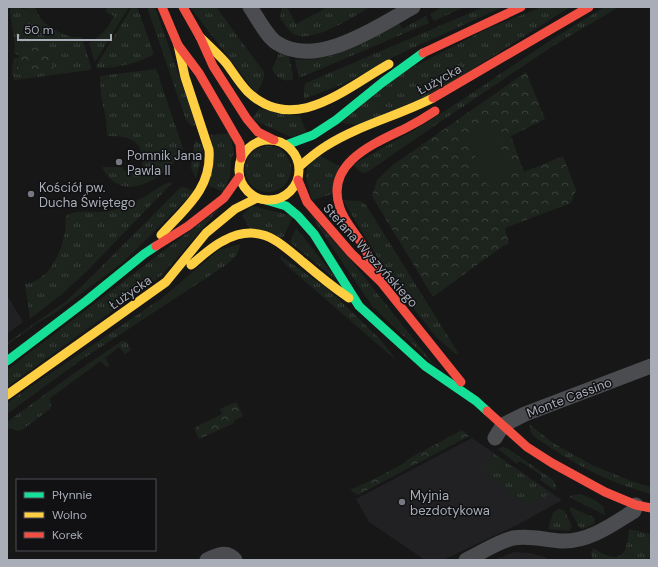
<svg xmlns="http://www.w3.org/2000/svg" width="658" height="567" font-family="'DM Sans',sans-serif">
<style>
.built{fill:#212123}
.grass{fill:url(#grass-tufts)}
.park{fill:url(#park-crowns)}
.pitch{fill:#1d241e}
.lines{fill:none;stroke-linecap:round;stroke-linejoin:round}
.street{stroke:#4b4c50;stroke-width:15}
.fast{stroke:#16e098;stroke-width:9}
.slow{stroke:#ffcf43;stroke-width:9}
.jam{stroke:#f24e42;stroke-width:9}
.poi-dot{fill:#757880;stroke:#111113;stroke-width:1.5}
.labels{text-anchor:middle;stroke-width:3;stroke-linejoin:round;paint-order:stroke}
.street-label{font-size:13px;fill:#a8adb8;stroke:#111113}
.poi-label{font-size:13px;fill:#a8adb8;stroke:#111113;text-anchor:start}
</style>
<defs>
<pattern id="grass-tufts" width="24" height="20" patternUnits="userSpaceOnUse"><rect width="24" height="20" fill="#1d241e"/><path d="M3 7l-1-3M5 7V3M7 7l1-3M15 17l-1-3M17 17v-4M19 17l1-3" fill="none" stroke="#3b413d"/></pattern>
<pattern id="park-crowns" width="20" height="18" patternUnits="userSpaceOnUse"><rect width="20" height="18" fill="#1d241e"/><path d="M2 6a3 3 0 1 1 6 0M12 15a3 3 0 1 1 6 0" fill="none" stroke="#3b413d"/></pattern>
</defs>
<rect width="100%" height="100%" fill="#171717"/>
<path class="built" d="M7 295 23 322 7 334Z
M472 438 562 500 517 525 443 560H425L369 522 356 499Z
M514 552 529 553 545 557 548 560H494Z"/>
<path class="grass" d="M11 7H21L22 9 35 7C37 11 38 16 41 19 50 29 68 39 82 37L91 67 90 70 15 80C10 74 13 65 14 58H18L16 74 33 33 28 31 22 33 19 55 14 54 15 46 10 11Z
M107 7H129L95 62 89 43C101 36 108 29 114 16L106 12Z
M132 7H137L154 54C139 63 115 69 97 68L96 66Z
M147 7H155L196 125 192 126 186 120Z
M190 7H216L264 72C264 81 261 86 256 93Z
M282 7H287L296 24 328 7H370C352 17 311 46 292 33 287 29 284 23 280 18Z
M442 7H464L434 21 430 14Z
M484 7H503L397 55 346 83 304 99V87L306 83Z
M542 7H570L427 98 358 125 341 123 400 74 487 29Z
M605 7H619L556 44 434 126 372 169 365 173 361 172 353 165C381 148 410 134 437 116 494 80 547 40 605 7Z
M426 16 429 23 299 78 295 59C334 64 365 40 398 22L402 29Z
M279 53 289 57 293 77 292 80C281 82 276 77 272 69Z
M156 69 183 148C169 177 122 208 102 167H122L123 170 134 173 140 171C143 166 143 161 142 155 139 137 123 136 107 136 107 123 105 113 102 101 100 93 101 84 100 76Z
M259 109 300 116 307 133 291 137 252 119Z
M230 133 234 153 231 160 230 176 224 192 209 186 211 135Z
M196 140 204 147 196 178 191 168 194 145Z
M245 169a23 23 0 1 1 46 0a23 23 0 1 1-46 0Z
M319 155 339 166 332 194 312 200 306 177 307 167Z
M173 182 87 271 62 294 30 319 25 284C49 281 61 253 65 232 66 227 65 221 66 216 77 208 96 214 108 211 119 209 131 205 140 199 151 194 161 183 173 182Z
M183 187 194 191 151 235 122 263 55 313 39 322 7 345V343L65 302 76 292 180 188Z
M343 200 361 201 366 205 457 351 458 354 457 355 437 338 391 280Z
M252 206 293 216 283 238 250 229 242 215Z
M220 208 162 275 7 387V370Z
M309 213 353 263 435 366 372 306Z
M296 228 340 283 290 242Z
M240 244C239 254 233 259 226 265L81 360 7 414V403L162 298 219 250Z
M281 256 329 290 380 339 397 361 285 264 281 259Z
M122 341 127 342 131 350 125 354 119 347 105 358 109 364V367H106L101 361 50 398 51 404 50 409 22 430 17 431 10 428 7 430V422L73 374Z
M530 425 553 443 592 465 631 481 651 487V494C614 484 578 467 547 445 542 442 535 438 532 434 530 431 530 428 530 425Z
M503 447 507 448 553 480 556 486 555 490 540 480 542 476 520 461 517 464 498 449Z
M494 454 550 494C542 498 533 504 523 502 518 500 512 495 508 491 494 481 479 471 494 454Z
M580 494C591 498 605 502 605 515L569 497 573 495Z
M570 507 593 517 595 519 594 524 582 529 579 527 570 510Z
M558 509 564 510 572 526 569 531 548 529 553 513Z
M629 529 651 534V557L645 560H593L591 554 593 548C619 565 627 558 629 529Z"/>
<path class="park" d="M25 31 35 34 55 70 16 75 22 33Z
M526 72 545 119 511 136 524 172 563 156 576 190 571 203 505 228 509 244 503 246 433 297 372 196 377 180 394 164Z
M236 402 243 416 233 421 234 423 199 439 194 428 222 414 220 409Z
M462 430 469 436 358 495 350 490 374 479 401 465 410 458Z"/>
<path class="pitch" d="M492 124 511 174 487 185 466 134Z"/>
<g class="lines">
<path class="street" d="M250 7C257 17 267 37 277 43 317 69 377 27 413 7
M495 438 503 425 525 414 651 366
M207 560C217 555 227 550 235 560
M466 560C481 553 497 542 513 538 530 535 545 540 562 541 589 542 613 524 634 511L636 505"/>
<path class="fast" d="M286 145 313 135 336 120 383 82 423 53
M266 200 286 206 298 216 314 234 359 306 425 366 476 401 487 411
M7 361 86 301 144 254 156 246"/>
<path class="slow" d="M200 37C209 46 218 54 226 63 233 72 239 83 248 92 294 136 346 88 389 64
M239 170a30 30 0 1 1 60 0a30 30 0 1 1-60 0Z
M299 167C308 159 316 152 326 146 359 125 398 116 433 98
M161 235C185 208 212 189 209 150L185 77 178 45
M191 265C201 257 211 247 223 241 258 222 277 240 303 262 317 274 333 287 349 298
M7 395 166 282 206 233 235 209 257 198"/>
<path class="jam" d="M162 7 178 45 199 73 240 144 241 158
M183 7 200 37 213 66 247 119 258 132 274 140
M423 53 521 7
M433 98 589 7
M298 180 307 202 351 253 381 282 461 382
M156 246 188 226 224 198 239 177
M381 282C375 269 369 256 362 244 355 232 344 221 340 208 324 163 375 143 406 128 416 123 426 117 435 111
M487 411 527 447 552 463 605 492 636 505 651 508"/>
</g>
<g class="poi-dot">
<circle cx="119" cy="162" r="4"/>
<circle cx="31" cy="194" r="4"/>
<circle cx="402" cy="502" r="4"/>
</g>
<g class="labels">
<g class="street-label">
<text transform="translate(439 79) rotate(-29)" y="5">Łużycka</text>
<text transform="translate(371 255) rotate(48)" y="5">Stefana Wyszyńskiego</text>
<text transform="translate(130 292) rotate(-35)" y="5">Łużycka</text>
<text transform="translate(569 397) rotate(-21)" y="5">Monte Cassino</text>
</g>
<g class="poi-label">
<text x="127" y="160">Pomnik Jana<tspan x="127" dy="15">Pawla II</tspan></text>
<text x="39" y="192">Kościół pw.<tspan x="39" dy="15">Ducha Świętego</tspan></text>
<text x="410" y="500">Myjnia<tspan x="410" dy="15">bezdotykowa</tspan></text>
</g>
</g>
<rect width="658" height="567" fill="none" stroke="#a8adb8" stroke-width="16"/>
<rect x="16" y="479" width="140" height="72" fill="#111113" stroke="#4d4f55"/>
<rect x="24" y="492" width="20" height="6" fill="#16e098" stroke="#4d4f55"/>
<text x="52" y="499" font-size="12" fill="#a8adb8">Płynnie</text>
<rect x="24" y="512" width="20" height="6" fill="#ffcf43" stroke="#4d4f55"/>
<text x="52" y="519" font-size="12" fill="#a8adb8">Wolno</text>
<rect x="24" y="532" width="20" height="6" fill="#f24e42" stroke="#4d4f55"/>
<text x="52" y="539" font-size="12" fill="#a8adb8">Korek</text>
<path d="M18 34v6h93v-6" fill="none" stroke="#a8adb8" stroke-width="2"/>
<text x="24" y="34" font-size="12" fill="#a8adb8" stroke="#111113" stroke-width="3" paint-order="stroke">50 m</text>
</svg>
